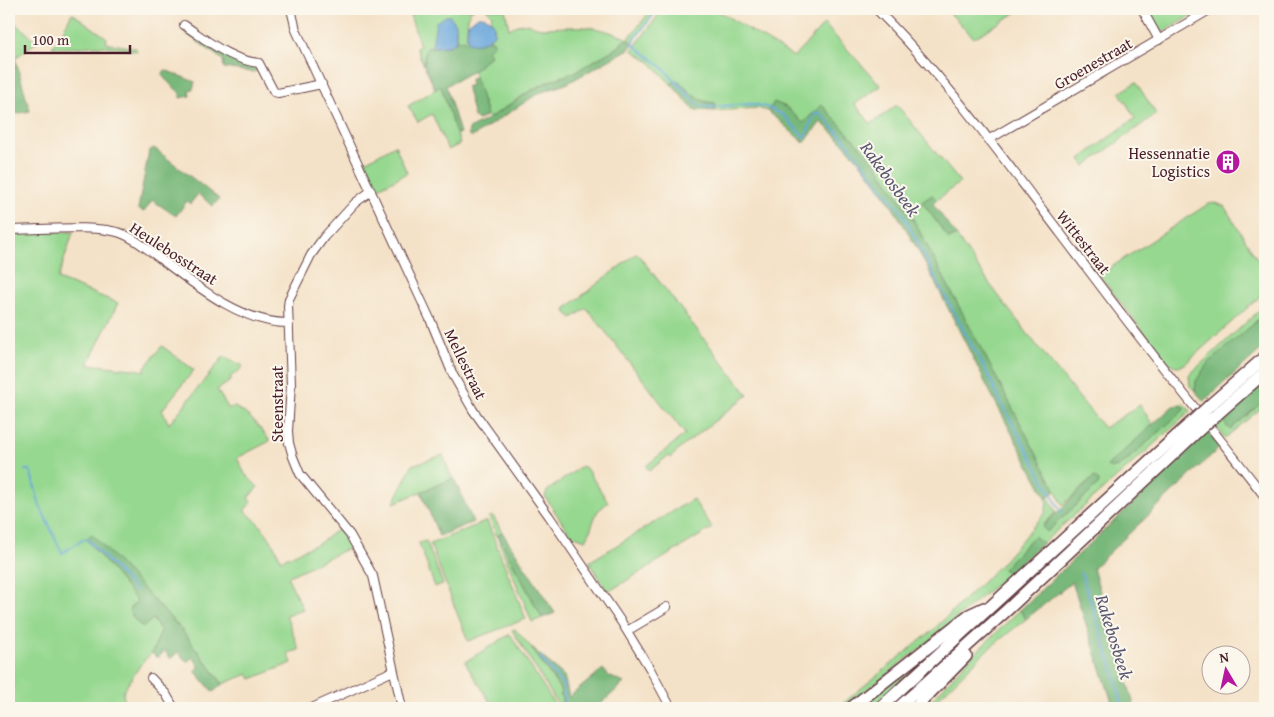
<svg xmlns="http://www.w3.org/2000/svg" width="1274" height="717" font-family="'Gentium Book Plus',serif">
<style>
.green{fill:#96d890;stroke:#707c5e}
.forest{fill:#78b87a;stroke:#616c52}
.water{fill:#6ba7dc;stroke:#5a6384}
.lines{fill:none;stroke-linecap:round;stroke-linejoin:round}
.stream{stroke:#6ba7dc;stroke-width:2}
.minor-casing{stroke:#643c43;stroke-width:10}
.highway-casing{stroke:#643c43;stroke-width:14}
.minor{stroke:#fff;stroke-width:8}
.highway{stroke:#fff;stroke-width:11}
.highway-bridge-casing{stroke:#643c43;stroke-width:14;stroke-linecap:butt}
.highway-bridge{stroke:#fff;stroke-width:11}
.labels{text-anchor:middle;stroke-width:4;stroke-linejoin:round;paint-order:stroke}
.street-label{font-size:16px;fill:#4a1f2b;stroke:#fbf7ec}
.poi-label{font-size:16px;fill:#4a1f2b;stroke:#fbf7ec;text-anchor:end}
.water-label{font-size:18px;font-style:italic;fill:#575572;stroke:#fbf7ec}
</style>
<rect width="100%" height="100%" fill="#fbf7ec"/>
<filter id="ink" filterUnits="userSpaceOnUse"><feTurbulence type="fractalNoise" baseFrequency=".02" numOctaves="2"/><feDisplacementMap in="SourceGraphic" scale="10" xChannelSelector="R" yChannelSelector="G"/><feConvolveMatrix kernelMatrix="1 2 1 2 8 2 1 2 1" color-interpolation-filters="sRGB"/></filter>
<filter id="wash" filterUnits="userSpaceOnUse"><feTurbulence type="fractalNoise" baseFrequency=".0096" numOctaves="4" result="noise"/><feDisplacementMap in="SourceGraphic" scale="20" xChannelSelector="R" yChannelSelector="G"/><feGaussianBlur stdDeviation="1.12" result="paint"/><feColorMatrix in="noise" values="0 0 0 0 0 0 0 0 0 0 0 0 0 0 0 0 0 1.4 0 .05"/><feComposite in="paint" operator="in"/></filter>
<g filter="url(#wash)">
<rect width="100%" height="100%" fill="#f4e2c8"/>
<path class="green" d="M426 9H474L470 11C467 20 466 33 468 42L462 40 456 41V24L434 39 432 47H428L424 56V65L416 48 420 46 410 15Z
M486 9H505L509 29C515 26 521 22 528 24 533 25 537 28 543 28 580 27 592 23 628 39L652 9H657L631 44 630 41 622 42 620 46 575 72 547 82 527 93 488 119 473 71 490 55 486 51 493 40 489 39C495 33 497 27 490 20L492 15Z
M663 9H715L794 57 824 24 881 86 855 104 871 124 897 105 960 182 937 200 932 195 923 202 949 239 956 235C1000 303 1053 365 1104 428L1140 405 1153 425 1107 466 1116 468 1125 462 1183 410V407L1178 405 1182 403 1191 411 1043 543 1034 536 1003 569 1009 573 926 644 844 708H837L933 630 999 566 1045 513 1047 504 1046 497 1048 496 1056 512 1042 526 1069 512 1098 485 1099 481 1094 477 1063 505 912 217 876 164 822 105 803 123 786 107 774 103 768 111 757 108 715 111V103C698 103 689 91 677 80L671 84 650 62 632 50Z
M946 9H1022L974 38Z
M1146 9H1204L1165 31C1155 32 1151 17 1146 9Z
M72 13 107 38 106 43 136 48 137 51C123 49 110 46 96 46 82 46 66 50 52 47L59 38Z
M9 17 37 42 15 58 9 52Z
M1136 82 1156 114 1085 166 1080 159 1135 118 1120 93Z
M441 86 460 144 448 150 432 114 418 122 408 106Z
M395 145 407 173 379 188H376L365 162Z
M1216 203 1224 206 1265 271V292L1185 364 1179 367 1168 363 1099 275 1208 204Z
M9 232H73L58 279 118 303 88 364 141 370 145 371V367L162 346 194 370 162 410 169 424 224 356 243 366 240 370 230 377 232 380 217 390 229 409 234 407C249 413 260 428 270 441L237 458 245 474 258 487 248 498 252 503 244 510C263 526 271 537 281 560L321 542 338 529 351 547 291 575 288 578 303 609 286 615 299 650 288 653 292 663 251 679 248 674 223 684 180 628 92 535 87 540 131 591 161 631 152 653 141 664 124 690 123 693 125 705 122 708H9Z
M637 253 748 395 684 445 670 458 668 456 649 471 646 466 685 434 587 308 572 318 566 313 565 309Z
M1265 305V314L1256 321 1196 381 1195 391 1190 386 1189 375Z
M1265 400V405L1225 438 1215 426 1222 420 1230 430Z
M443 455 452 479 394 503 412 465Z
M582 466 586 468 608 502 597 512 587 539 585 540 575 536 572 537 545 497 547 491Z
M693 499 712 528 608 592 589 562Z
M493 516 502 532 498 535 542 618 532 622 489 517Z
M487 521 526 619 468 641 430 544Z
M426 541 443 584 435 587 419 543Z
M1020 610 1026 619 987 650 929 707V708H924L972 656Z
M515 629 531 647 560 689 563 708H560L512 630Z
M510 634 557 708H494L465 662Z
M939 645 871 708H857Z"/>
<path class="forest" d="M188 29 228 57 240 63 258 66 259 71 252 72 224 68 223 60 187 34 186 31Z
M489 39 495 43 487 51 491 55 473 71 446 86 460 133 456 134 441 86 435 89 424 65 425 51 429 47 449 46 458 40C471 40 475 47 489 39Z
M628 39 632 45 629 49 566 84 539 93 472 137 468 135 469 129 493 116 527 93 547 82 575 72 620 46 622 42Z
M9 52 15 58 30 111 9 115Z
M165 70 195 82 193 89 189 90 190 96 180 98V93L165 79 162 75Z
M475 77 487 115 479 120 474 117 467 89V86H471L470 79Z
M677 80C689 91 698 103 715 103V111L696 110 692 108 671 84Z
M774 102 786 107 803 123 822 105 876 164 912 217 1056 491 1046 497C1019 447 992 397 967 346 927 267 889 181 821 122L804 143 768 111Z
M154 148 219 199 213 206 198 194 190 204 187 201 176 216 152 200 144 212 138 209 149 151Z
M932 195 937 200 933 204 956 235 949 239 922 202Z
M1265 314V346L1204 401 1195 391 1196 381 1207 364Z
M1265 382V400L1230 430 1222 420Z
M1178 405 1183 407 1184 410 1125 462C1118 466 1114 471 1107 466L1173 406Z
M1208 432 1220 447 1093 568 1135 708H1114L1072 582 1026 619 1020 610Z
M1094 477 1099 481 1098 485 1047 532 1042 527Z
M454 478 473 522 439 536 421 492Z
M502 532 555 613 542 618 498 535Z
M92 534 180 628 223 684 213 692 195 671 199 666 193 657 187 662 178 652 170 659 165 651 157 658 152 653 161 631 153 619 143 627C136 623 132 617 129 609L137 601 86 539Z
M1034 536 1043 543 1009 573 1003 569Z
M531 647 564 676 569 697 603 669 609 676 624 683 596 708H563L560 689Z"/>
<path class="water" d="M446 16H450L456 24V41L449 46 432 47 436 22Z
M478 16C485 15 490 19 494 24V34C487 41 478 46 468 42L467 37 468 24Z"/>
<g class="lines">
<path class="stream" d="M658 9 636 37 633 44 663 68 698 105 708 107 752 104 766 107 783 115 804 137C810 131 810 120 816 113H820L845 140 903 214 940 287 986 371 1001 403 1062 513
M25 470H30L40 506 62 553 86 538 136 591
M1081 573 1113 669 1123 708
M540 657 563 685 566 708"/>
</g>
</g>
<g filter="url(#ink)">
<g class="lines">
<defs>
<path id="minor" d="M291 9 296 30 430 319 453 375 473 410 549 516 622 623 650 669 671 708
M876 9C945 77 1002 157 1061 234 1099 284 1137 335 1176 384 1206 422 1236 459 1265 497
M1142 9 1159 40
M184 25C208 41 230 60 259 63L274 92 278 93 322 84
M988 140 1211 9
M371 191 355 203 324 237 311 255 289 299 288 306 291 385 288 431 289 443 293 457 300 474 350 535 373 576 402 708
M9 230C37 230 98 224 123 234 136 239 147 249 158 257 194 284 242 324 289 323
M627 631 667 607
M151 678 166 694 174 708
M312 708 393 671"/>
<path id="highway" d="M1209 406 1265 357
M1216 415 1265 372
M851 708 969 615 984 608
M880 708 1194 420
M898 708 1007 610 1201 428
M915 708 966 656"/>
</defs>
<use href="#minor" class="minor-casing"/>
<use href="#highway" class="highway-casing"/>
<use href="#minor" class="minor"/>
<use href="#highway" class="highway"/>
<defs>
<path id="highway-bridge" d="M1194 420 1209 406
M1201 428 1216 415"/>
</defs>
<use href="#highway-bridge" class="highway-bridge-casing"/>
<use href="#highway-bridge" class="highway-bridge"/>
</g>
</g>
<defs>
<symbol id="building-disc" viewBox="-11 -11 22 22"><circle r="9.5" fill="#b5179e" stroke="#fbf7ec"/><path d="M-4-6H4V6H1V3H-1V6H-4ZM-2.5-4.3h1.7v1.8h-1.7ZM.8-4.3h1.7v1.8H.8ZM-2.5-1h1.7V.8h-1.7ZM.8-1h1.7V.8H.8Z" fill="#fff"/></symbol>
</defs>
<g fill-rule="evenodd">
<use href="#building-disc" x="1214" y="148" width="28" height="28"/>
</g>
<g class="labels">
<g class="street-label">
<text transform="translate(1093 63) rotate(-30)" y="6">Groenestraat</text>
<text transform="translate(1084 242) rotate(52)" y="6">Wittestraat</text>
<text transform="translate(174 253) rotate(33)" y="6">Heulebosstraat</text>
<text transform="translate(466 364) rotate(64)" y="6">Mellestraat</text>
<text transform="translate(277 404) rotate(-90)" y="6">Steenstraat</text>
</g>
<g class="poi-label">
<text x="1210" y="159">Hessennatie<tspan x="1210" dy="18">Logistics</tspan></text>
</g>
<g class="water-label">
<text transform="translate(890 179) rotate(54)" y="6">Rakebosbeek</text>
<text transform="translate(1114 637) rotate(73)" y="6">Rakebosbeek</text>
</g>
</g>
<rect width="1274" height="717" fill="none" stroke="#fbf7ec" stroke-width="30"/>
<g transform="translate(1226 670) rotate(351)"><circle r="24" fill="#fbf7ec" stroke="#b4a19f"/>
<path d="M0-4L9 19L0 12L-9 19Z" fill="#b5179e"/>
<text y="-8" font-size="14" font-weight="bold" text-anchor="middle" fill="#4a1f2b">N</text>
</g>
<path d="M25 45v8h105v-8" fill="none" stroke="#4a1f2b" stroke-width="2.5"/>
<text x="32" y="45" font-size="15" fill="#4a1f2b" stroke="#fbf7ec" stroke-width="4" paint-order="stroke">100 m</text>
</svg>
